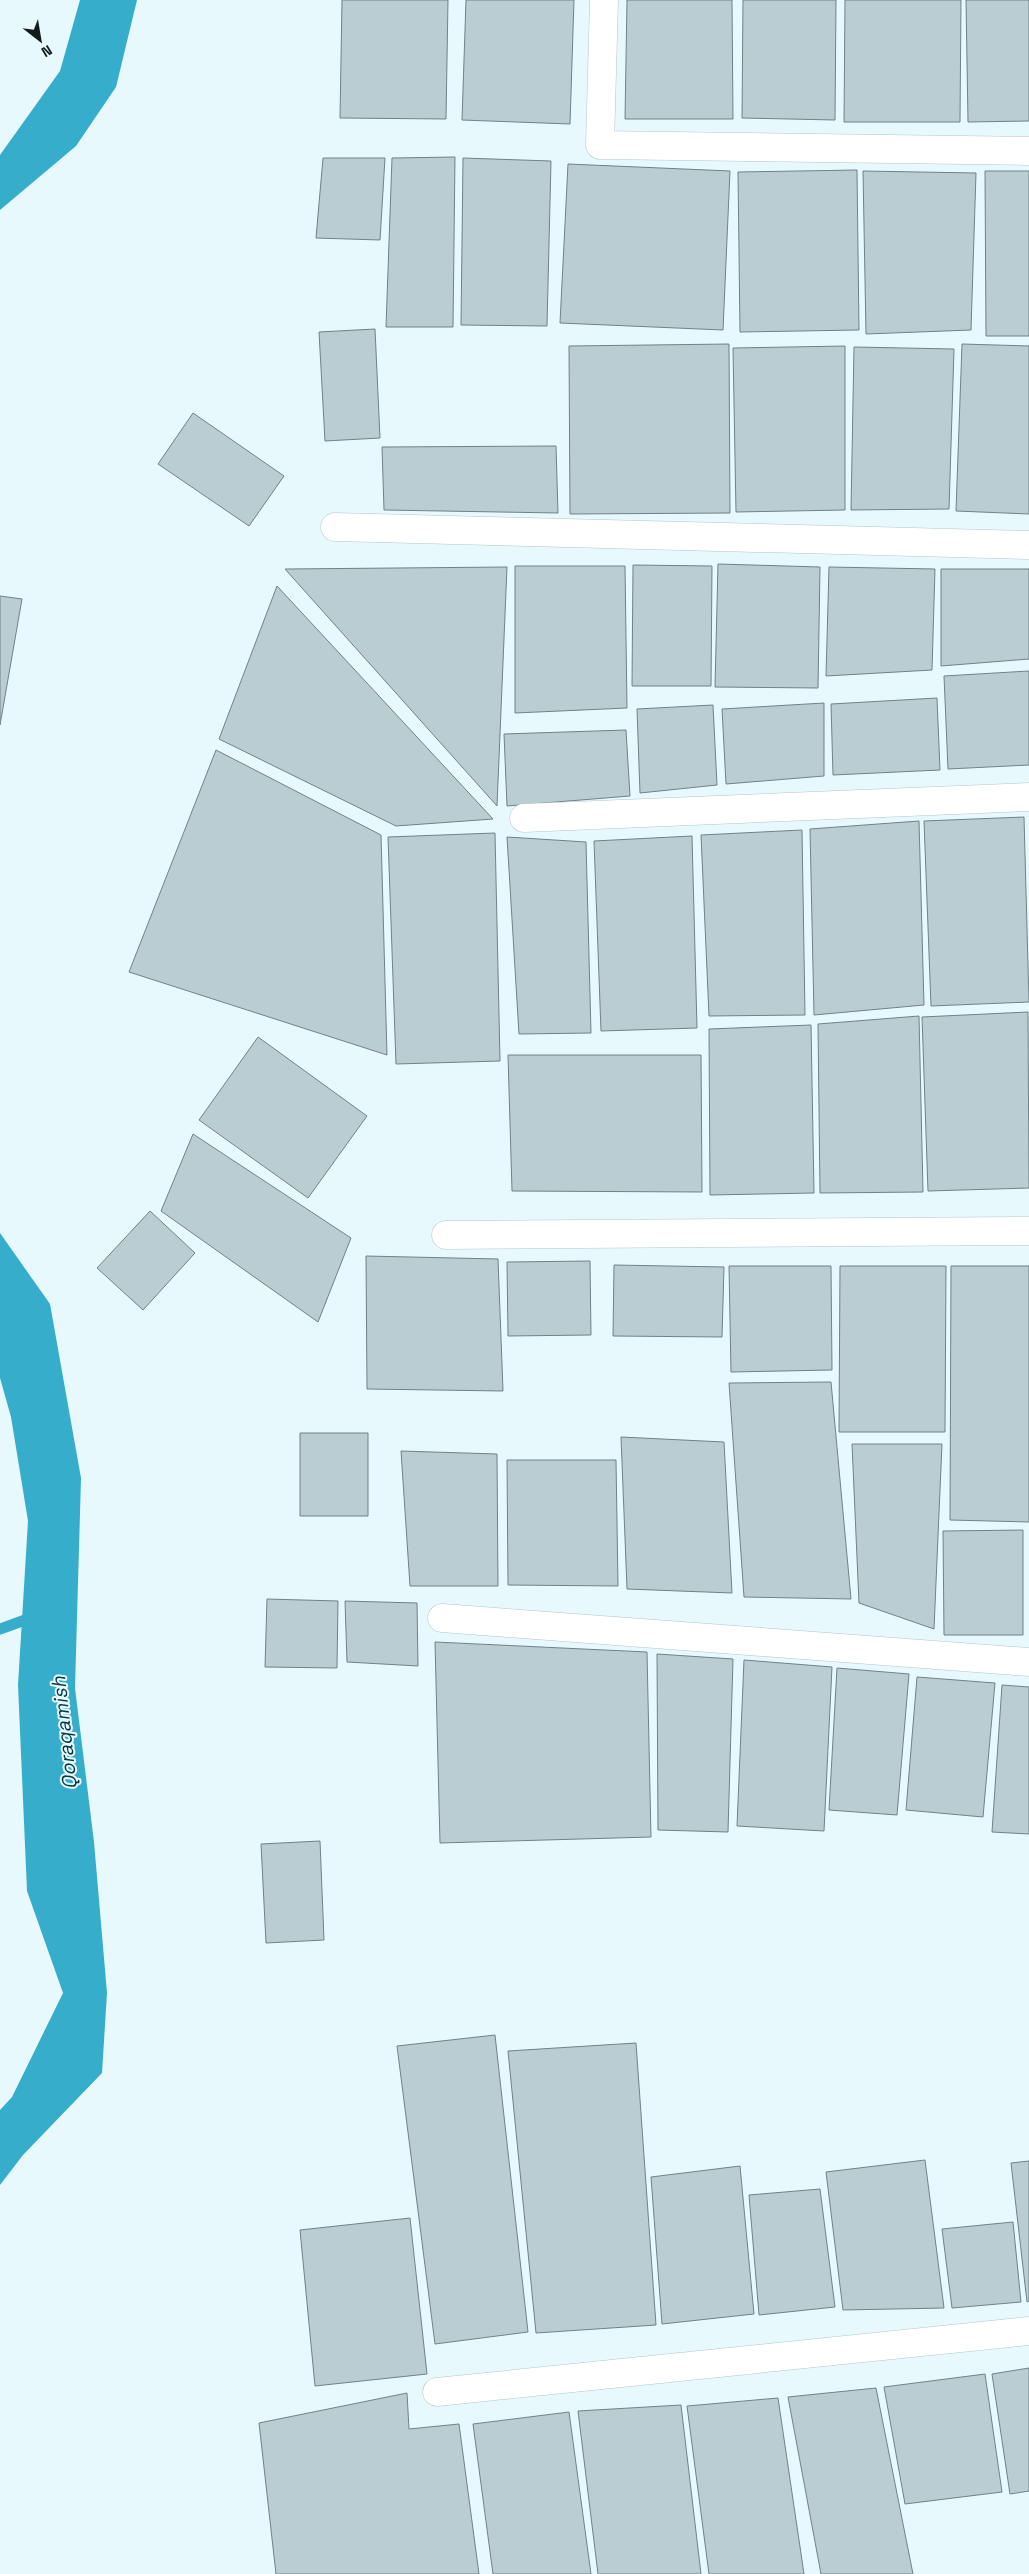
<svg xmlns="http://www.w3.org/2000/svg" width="1029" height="2574" font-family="'Space Grotesk',sans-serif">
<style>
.water{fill:#36adcb}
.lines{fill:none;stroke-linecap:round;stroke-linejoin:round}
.stream{stroke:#36adcb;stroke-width:11}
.building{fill:#b9cdd3;stroke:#6f8288}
.minor-casing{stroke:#b3c6cd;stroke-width:29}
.minor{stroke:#fff;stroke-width:28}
.labels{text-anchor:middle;stroke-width:4;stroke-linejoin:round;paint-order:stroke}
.water-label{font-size:20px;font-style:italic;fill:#043a47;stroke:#e8f9fe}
</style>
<rect width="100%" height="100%" fill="#e8f9fe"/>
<path class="water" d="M80 0H137L116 87 76 146 0 210V155L60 71Z
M0 1233 50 1304 81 1478 75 1688 94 1842 107 1993 102 2073 23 2155 0 2185V2110L12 2097 63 1993 27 1891 18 1685 28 1521 11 1417 0 1378Z"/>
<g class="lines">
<path class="stream" d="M0 1629 36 1616"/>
</g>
<path class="building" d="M342 0H448L446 119 340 118Z
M466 0H574L570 124 462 120Z
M627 0H732L733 119H625Z
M743 0H836L835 120 742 118Z
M845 0H961L960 122H844Z
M966 0H1029V121L968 122Z
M455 157 453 327H386L392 158Z
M323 158H385L380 240 316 238Z
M463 158 551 161 547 326 461 325Z
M568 164 730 171 723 330 560 323Z
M857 170 859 330 740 332 738 172Z
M863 171 976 173 971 330 866 334Z
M985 171H1029V336H986Z
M375 329 380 438 325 441 319 332Z
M729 344 730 513 570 514 569 346Z
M962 344 1029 346V514L956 511Z
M845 346V510L736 512 733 348Z
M854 347 954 349 949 509 851 510Z
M193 413 284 476 249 526 158 464Z
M556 446 558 513 384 510 382 447Z
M718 564 820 567 818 688 715 687Z
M633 565 712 566 711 686H632Z
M515 566H625L627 708 515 713Z
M507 567 497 806 285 569Z
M829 567 935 569 932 670 826 676Z
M941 569H1029V659L941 666Z
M277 586 493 819 396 826 219 739Z
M0 596 22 599 0 725Z
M1029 671V765L948 769 944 676Z
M937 698 940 770 833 775 831 704Z
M824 703V776L726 784 722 709Z
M713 705 717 785 640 793 637 709Z
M626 730 630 796 507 806 504 734Z
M216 750 381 835 387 1055 129 972Z
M1024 817 1029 1002 931 1006 924 821Z
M919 821 924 1005 814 1015 810 829Z
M802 830 805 1015 709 1016 701 835Z
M495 833 500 1061 396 1064 388 837Z
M692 836 697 1028 601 1031 594 841Z
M507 837 586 842 591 1033 519 1034Z
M1028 1012 1029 1188 928 1191 922 1017Z
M919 1016 923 1192 820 1193 818 1024Z
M811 1025 814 1193 710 1195 709 1029Z
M258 1037 367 1116 308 1198 199 1120Z
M508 1055H701L702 1192 512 1191Z
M193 1134 351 1238 318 1322 161 1211Z
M150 1211 195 1253 143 1310 97 1268Z
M366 1256 498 1259 503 1391 367 1389Z
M590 1261 591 1335 508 1336 507 1262Z
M614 1265 724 1267 722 1337 613 1336Z
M729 1266H831L832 1370 731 1372Z
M840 1266H946L945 1432H839Z
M951 1266H1029V1522L950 1520Z
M831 1382 851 1599 744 1597 729 1383Z
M300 1433H368V1516H300Z
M621 1437 724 1442 732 1593 627 1589Z
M852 1444H942L934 1629 859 1603Z
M401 1451 497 1454 498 1586H410Z
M507 1460H616L618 1586 508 1585Z
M1023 1530V1635H944L943 1531Z
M267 1599 338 1601 337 1668 265 1667Z
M345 1601 417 1603 418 1666 347 1662Z
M435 1642 647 1652 651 1837 440 1843Z
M657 1654 733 1659 728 1832 658 1830Z
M744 1660 832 1667 824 1831 737 1826Z
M837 1668 909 1674 897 1815 829 1810Z
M917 1677 995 1683 983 1817 906 1810Z
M1002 1685 1029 1687V1834L992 1832Z
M320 1841 324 1940 266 1943 261 1844Z
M495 2035 528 2332 435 2344 397 2046Z
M636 2043 656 2325 536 2333 508 2051Z
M925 2160 944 2308 843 2310 826 2172Z
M1029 2161V2301L1027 2302 1011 2163Z
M740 2166 754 2314 662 2324 651 2177Z
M820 2189 835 2307 759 2315 749 2195Z
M410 2218 427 2374 315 2386 300 2230Z
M1013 2222 1021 2302 952 2308 942 2229Z
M1029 2368V2491L1010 2494 992 2374Z
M985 2374 1002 2492 905 2504 884 2387Z
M876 2388 913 2574H821L788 2397Z
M407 2393 409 2429 459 2424 479 2574H276L259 2423Z
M778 2398 804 2574H709L687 2406Z
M681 2405 701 2574H598L578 2411Z
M569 2412 591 2574H493L473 2424Z"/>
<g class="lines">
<defs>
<path id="minor" d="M604 0 600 145 1029 151
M335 527 1029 545
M524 818 1029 797
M446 1235 1029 1231
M442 1618 1029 1662
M437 2392 1029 2331"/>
</defs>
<use href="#minor" class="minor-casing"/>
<use href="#minor" class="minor"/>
</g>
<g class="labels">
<g class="water-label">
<text transform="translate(64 1733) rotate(-96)" y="7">Qoraqamish</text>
</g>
</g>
<g transform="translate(40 40) rotate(149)" stroke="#e8f9fe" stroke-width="4" paint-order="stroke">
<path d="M0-4L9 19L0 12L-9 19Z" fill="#141b1d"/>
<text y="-8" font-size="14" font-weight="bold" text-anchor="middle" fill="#141b1d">N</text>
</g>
</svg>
